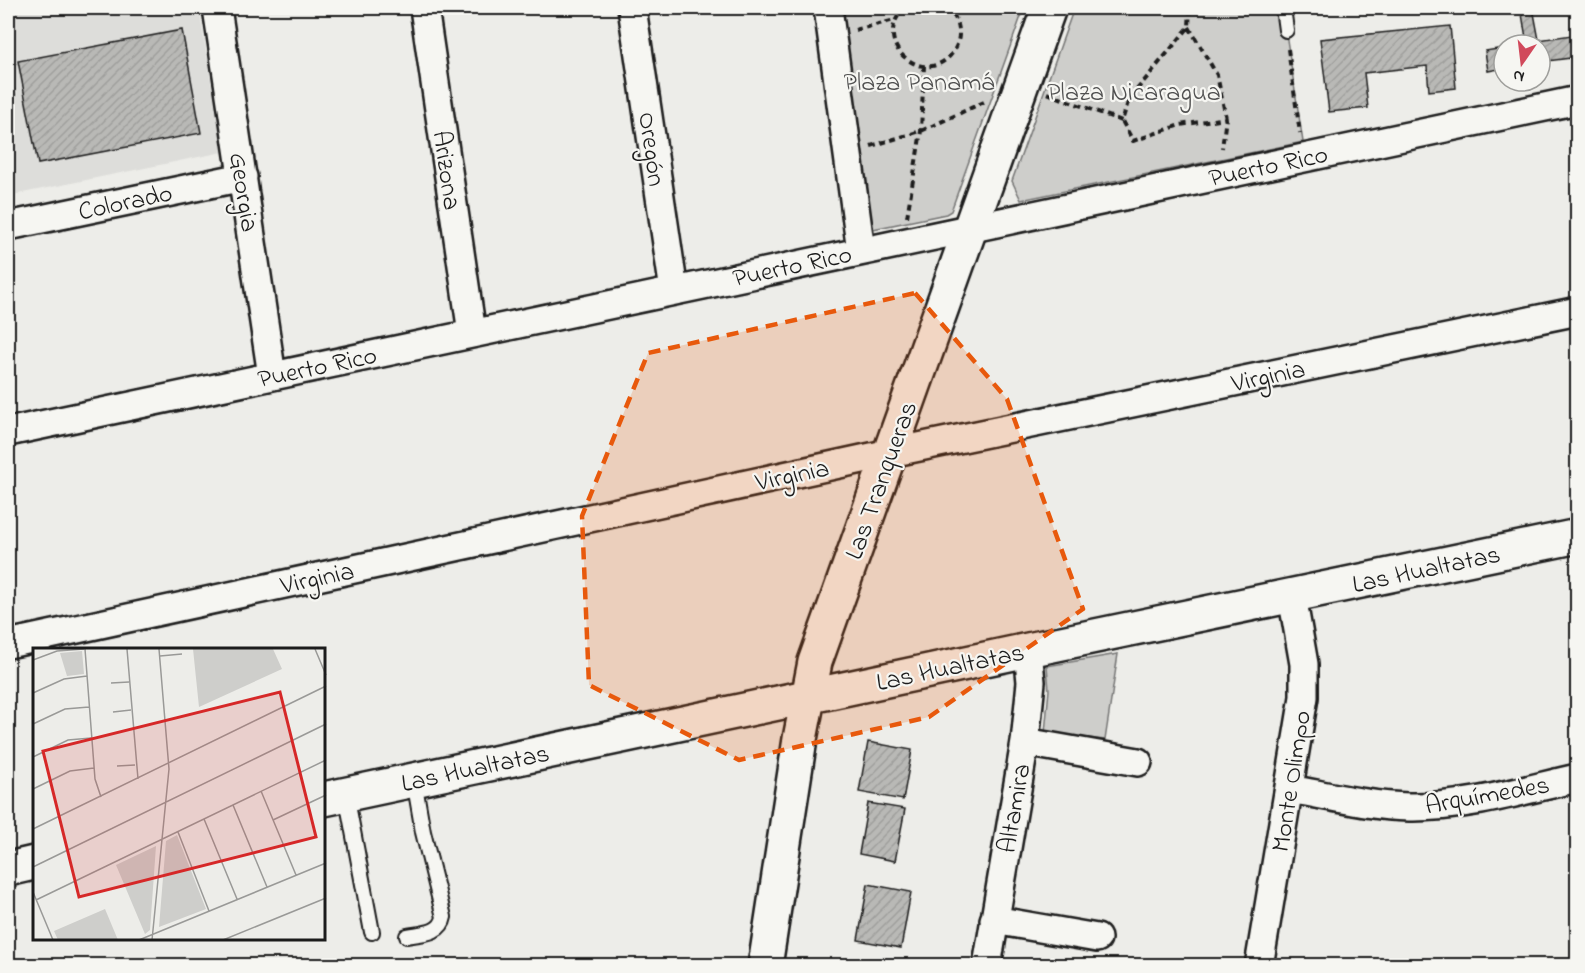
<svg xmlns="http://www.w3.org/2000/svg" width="1585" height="973" font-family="'Indie Flower',sans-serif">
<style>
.built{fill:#ddddda}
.green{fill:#cececb;stroke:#757574;stroke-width:1.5}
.building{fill:url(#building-hatch);stroke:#1c1c1c;stroke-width:1.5}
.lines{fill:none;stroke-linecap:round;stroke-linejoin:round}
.lane-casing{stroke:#1c1c1c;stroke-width:18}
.street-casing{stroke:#1c1c1c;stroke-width:32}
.secondary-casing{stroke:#1c1c1c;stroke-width:38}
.path{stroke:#1c1c1c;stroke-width:4;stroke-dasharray:6 4.5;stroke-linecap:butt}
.lane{stroke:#f6f6f2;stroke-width:14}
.street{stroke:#f6f6f2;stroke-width:27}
.secondary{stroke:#f6f6f2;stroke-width:33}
.marked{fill:#e8590c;fill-opacity:0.2;stroke:#e8590c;stroke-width:4.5;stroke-dasharray:12 8;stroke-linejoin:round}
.labels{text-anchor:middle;stroke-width:4.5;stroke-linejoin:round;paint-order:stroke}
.park-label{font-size:26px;fill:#515151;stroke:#f6f6f2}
.street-label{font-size:26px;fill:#1c1c1c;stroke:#f6f6f2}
.inset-road{fill:none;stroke:#999997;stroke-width:1.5}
.view{fill:#d62828;fill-opacity:0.15;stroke:#d62828;stroke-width:3}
.inset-edge{fill:none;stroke:#1c1c1c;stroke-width:3}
</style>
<defs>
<pattern id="building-hatch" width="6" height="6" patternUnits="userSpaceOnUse" patternTransform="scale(1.5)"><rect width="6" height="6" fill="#b9b9b6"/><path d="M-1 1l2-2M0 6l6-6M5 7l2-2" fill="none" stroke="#9e9e9c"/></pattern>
</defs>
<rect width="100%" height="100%" fill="#edede9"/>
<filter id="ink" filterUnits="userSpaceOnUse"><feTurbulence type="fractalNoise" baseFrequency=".0167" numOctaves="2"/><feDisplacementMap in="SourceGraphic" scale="12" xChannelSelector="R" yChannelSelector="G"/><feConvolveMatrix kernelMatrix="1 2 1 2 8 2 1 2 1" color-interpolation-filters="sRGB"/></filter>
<g filter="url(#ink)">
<path class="built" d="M8 8H199L223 152 8 196Z"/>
<path class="green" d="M835 8H1024L951 211 946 214 868 230Z
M1074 8H1282L1303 142 1021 200 1012 181Z
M1118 654 1105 740 1045 733 1049 690 1047 666Z"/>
<path class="building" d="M1521 8H1533L1539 40 1578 34V57L1540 62V45H1520L1527 44Z
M1450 26 1456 88 1429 91 1427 66 1364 73 1368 108 1329 112 1320 39Z
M182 30 201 133 38 164 18 61Z
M1504 48V68L1488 71 1485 51Z
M10 71 15 95 8 97V72Z
M868 742 912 750 903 800 859 792Z
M868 803 905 809 895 861 859 854Z
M868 884 911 892 901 948 858 940Z"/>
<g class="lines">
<defs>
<path id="lane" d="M1283 8 1286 30
M346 794 372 932
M407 936C422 933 441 934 444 917L423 832 414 780"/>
<path id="street" d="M217 8 272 376
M424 8 472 333
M632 8 674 291
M828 8 861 251
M8 226 243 177
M8 432 1578 100
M8 644 890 453 1578 311
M1025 742 1138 762
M1290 789C1329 796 1369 806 1409 807 1466 808 1523 790 1578 778
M994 920 1097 938
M987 966 1025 742 1031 682 1028 650
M1259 966 1304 697V664L1292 596"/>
<path id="secondary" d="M324 799 1028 650 1578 536
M8 869 34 863
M765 966 800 739 815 662 1049 8"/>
</defs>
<use href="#lane" class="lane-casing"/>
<use href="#street" class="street-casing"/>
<use href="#secondary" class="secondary-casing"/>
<path class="path" d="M906 8C897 14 892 25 893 36 894 46 899 53 907 59 941 85 979 36 947 8
M1190 8 1189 27 1129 99 1122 121 1133 141 1180 125 1226 118 1222 148
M1189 27 1217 75 1226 118
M855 30 895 20
M1288 49 1300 133
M1047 93 1122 121
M871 146 921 131 984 102
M907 217 921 131 924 66"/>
<use href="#lane" class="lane"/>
<use href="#street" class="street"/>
<use href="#secondary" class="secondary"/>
</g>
</g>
<path class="marked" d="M915 293 1007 399 1083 609 929 717 739 760 589 685 582 516 648 353Z"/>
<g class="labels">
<g class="park-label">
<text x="919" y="90">Plaza Panamá</text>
<text x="1134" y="100">Plaza Nicaragua</text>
</g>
<g class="street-label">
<text transform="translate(653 149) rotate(82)" y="9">Oregón</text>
<text transform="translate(1268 165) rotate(-12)" y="9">Puerto Rico</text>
<text transform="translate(448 170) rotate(82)" y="9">Arizona</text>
<text transform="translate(245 192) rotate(81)" y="9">Georgia</text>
<text transform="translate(125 201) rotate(-12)" y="9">Colorado</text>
<text transform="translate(792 265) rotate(-12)" y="9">Puerto Rico</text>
<text transform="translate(317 366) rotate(-12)" y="9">Puerto Rico</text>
<text transform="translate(1268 375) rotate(-12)" y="9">Virginia</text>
<text transform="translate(792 474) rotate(-12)" y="9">Virginia</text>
<text transform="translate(880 480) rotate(-70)" y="9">Las Tranqueras</text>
<text transform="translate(1426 568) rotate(-12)" y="9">Las Hualtatas</text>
<text transform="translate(317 577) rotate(-12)" y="9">Virginia</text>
<text transform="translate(950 666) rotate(-12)" y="9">Las Hualtatas</text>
<text transform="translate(475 767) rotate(-12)" y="9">Las Hualtatas</text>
<text transform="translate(1290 781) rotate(-81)" y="9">Monte Olimpo</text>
<text transform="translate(1487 794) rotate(-10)" y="9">Arquímedes</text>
<text transform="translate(1013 808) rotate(-80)" y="9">Altamira</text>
</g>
</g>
<g transform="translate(33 648)">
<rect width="292" height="292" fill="#edede9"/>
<path d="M160 1H240L249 21 166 59ZM49 3 51 26 34 28 27 5ZM144 187 173 261 126 279 133 193ZM123 198 117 282 112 286 83 217ZM72 261 85 292H25L21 283Z" fill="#cececb"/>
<path class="inset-road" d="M52 1 62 131 68 149M94 1 105 131M282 1 293 27M127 8 149 6M0 12 24 3 51 1M78 35 96 34M0 45 31 31 54 28M80 64 98 62M0 76 32 61 56 59M0 109 35 92 58 90M84 118 102 117M0 141 37 123 61 120M228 143 263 227M200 157 234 239M171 171 204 251M240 172 293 147M0 181 293 38M145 184 176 263M0 219 293 76M0 244 20 292M3 252 293 112M106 292 293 215M119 292 136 121 126 1M190 292 293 250"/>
<path class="view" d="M247 44 283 189 46 249 10 103Z"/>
<rect width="292" height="292" class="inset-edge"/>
</g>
<rect width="1585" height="973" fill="none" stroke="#f6f6f2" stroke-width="30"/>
<rect x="15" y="15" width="1555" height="943" fill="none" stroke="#1c1c1c" stroke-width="2" filter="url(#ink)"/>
<g transform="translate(1522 63) rotate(194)"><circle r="28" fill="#f6f6f2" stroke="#9f9f9c" stroke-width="1.5"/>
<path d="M0-4.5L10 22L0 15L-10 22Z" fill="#d1495b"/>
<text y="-9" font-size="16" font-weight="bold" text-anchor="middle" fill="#1c1c1c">N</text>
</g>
</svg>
